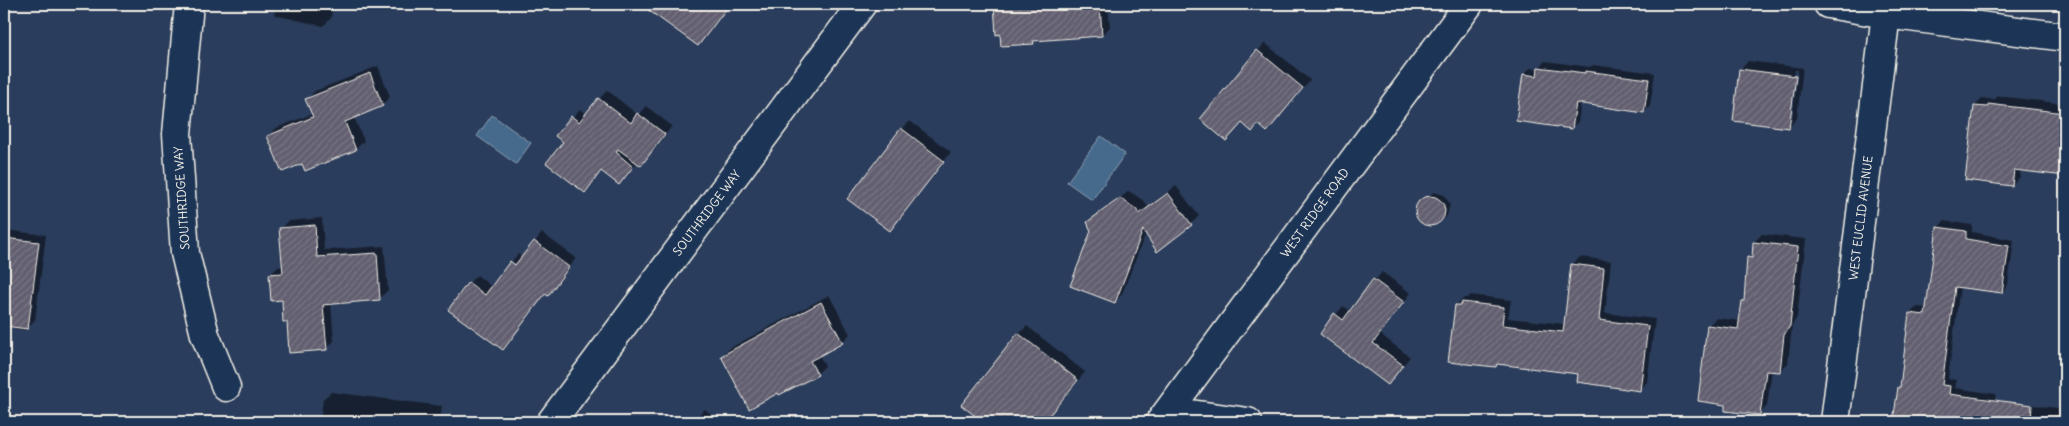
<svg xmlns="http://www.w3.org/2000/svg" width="2069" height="426" font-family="Delius,sans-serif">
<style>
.water{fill:#456a8c;stroke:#8ba0b1}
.shadow{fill:#0007;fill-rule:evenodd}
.building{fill:url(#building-hatch);stroke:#f4f1e8}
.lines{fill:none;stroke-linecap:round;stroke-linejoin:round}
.minor-casing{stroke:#f4f1e8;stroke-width:31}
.tertiary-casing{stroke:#f4f1e8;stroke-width:31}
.minor{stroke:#1d3557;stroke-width:28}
.tertiary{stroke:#1d3557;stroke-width:28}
.labels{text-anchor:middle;stroke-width:4;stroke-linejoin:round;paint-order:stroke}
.street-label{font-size:12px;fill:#f4f1e8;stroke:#1d3557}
</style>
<defs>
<pattern id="building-hatch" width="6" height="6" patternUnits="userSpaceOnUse" patternTransform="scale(1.25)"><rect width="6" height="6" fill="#625e70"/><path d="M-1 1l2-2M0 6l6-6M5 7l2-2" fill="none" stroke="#797684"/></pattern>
</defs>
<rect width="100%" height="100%" fill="#2b3d5c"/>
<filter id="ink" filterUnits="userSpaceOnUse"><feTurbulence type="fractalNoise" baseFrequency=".02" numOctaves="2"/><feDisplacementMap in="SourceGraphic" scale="10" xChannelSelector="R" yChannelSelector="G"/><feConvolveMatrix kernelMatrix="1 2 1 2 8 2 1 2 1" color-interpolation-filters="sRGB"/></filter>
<g filter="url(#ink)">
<path class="water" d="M492 115 531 143 516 164 477 136Z
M1101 136 1125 154 1092 200 1067 182Z"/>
<path class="shadow" d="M70 4H111L102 8Z
M261 4H333L331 18 323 26 274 15 275 10 259 7Z
M351 4H400L392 12Z
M487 4H520L515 8Z
M656 4H731L698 44 651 10Z
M995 4H1108L1110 27 1102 35 1036 40 1033 42 997 33Z
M1265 43 1310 80 1267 130 1259 123 1252 130 1258 51Z
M1545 61 1590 67 1593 65 1655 73 1650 106 1644 112 1581 103 1578 122 1571 128 1524 74 1530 68 1539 69Z
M1748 61 1803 68 1797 118 1789 126 1734 120 1741 69ZM1795 70H1798L1792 119H1789Z
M378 66 390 97 382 105 354 117 364 141 356 149 306 169 303 162 269 136 276 128 312 114 307 99 315 91Z
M607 90 638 115 646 106 672 126 649 156 641 164 638 162 619 183 602 170 584 191 565 142 557 136 580 109 587 114Z
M1998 96 2065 104V175L2021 169 2020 177 2012 185 1975 106 1983 98 1994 100Z
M910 121 951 152 890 229 902 129Z
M1176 186 1199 216 1191 224 1146 233 1122 294 1115 302 1089 223 1129 191 1144 201 1148 207Z
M1434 192 1444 195 1450 204 1447 216 1442 220 1431 225 1420 222 1416 212 1419 202Z
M322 218 324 250 384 246 388 290 380 298 331 303 334 341 326 349 288 320 283 299 270 275 278 267 284 266 281 228 289 221Z
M1944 221 1972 225V232L2014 240 2008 285 2002 292 1960 286 1948 379 1956 380 1955 388 1996 394 1995 400 2065 409V422H1894L1899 387 1901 385 1910 313 1917 307 1927 308 1938 228Z
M4 230 46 235 35 320 25 330 4 327Z
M542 233 576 258 556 286 548 294 546 293 503 349 469 283 477 275 492 287 520 268 512 261 518 254 522 257Z
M1762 234 1806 239 1797 317 1792 326 1788 363 1780 371 1772 370 1767 406 1759 414 1708 326 1716 318 1741 321 1743 302 1745 299 1748 258 1754 253V242Z
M1580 257 1611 261 1605 313 1655 319 1647 382 1639 390 1580 373 1498 363 1496 366 1456 305 1464 298H1468L1470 295 1511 300 1508 318 1565 324 1572 265Z
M1382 272 1411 293 1380 334 1410 357 1388 383 1321 333 1343 306 1351 311Z
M829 295 850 334 842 342 819 355 825 366 817 374 722 356 730 348Z
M1027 326 1085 372 1045 422H973L1019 334Z
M331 392 442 406 440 422H320L323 399Z
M705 409 719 422H692Z"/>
<path class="building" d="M640 4H730L698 46Z
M994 4H1100L1102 36 1033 41 1034 44 1001 46 1000 34 996 35Z
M1257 50 1303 88 1267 132 1258 124 1252 132 1242 123 1226 141 1200 119Z
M1538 67 1585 73V71L1649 79 1644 113 1576 103 1572 129 1516 121 1523 74 1537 76Z
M1739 69 1796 76 1789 128 1733 121Z
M370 73 383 106 345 122 356 150 305 171 302 164 282 172 267 136 313 117 305 99Z
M598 98 631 123 637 113 665 134 641 166 618 149 616 152 633 167 619 185 601 171 585 193 546 163 563 142 555 136 571 116 579 122Z
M1988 104 2065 113V176L2014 170 2012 186 1965 180 1974 106 1988 107Z
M901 128 944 161 890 231 847 199Z
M1168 193 1192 225 1157 252 1143 230 1115 303 1070 286 1091 231 1087 222 1120 198 1136 209 1139 214Z
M1415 211a15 15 0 1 1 30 0a15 15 0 1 1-30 0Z
M315 225 317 257 377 253 380 300 323 305 327 350 289 353 287 322H283L282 300 271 301 269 274 283 273 279 228Z
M1937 227 1966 231V239L2009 246 2002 293 1955 287 1942 385 1950 386 1949 394 2032 405 2031 422H1893L1898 387H1900L1909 313 1925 315Z
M4 238 39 242 28 329 4 326Z
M534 241 569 267 548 296 545 294 503 350 448 310 468 282 485 295 510 261 515 265Z
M1753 242 1798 247 1790 326 1784 335 1780 372 1766 371 1760 415 1725 411V405L1698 401 1707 325 1738 329 1742 301H1744L1747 257 1752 258Z
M1571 264 1604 268 1599 320 1648 326 1640 391 1577 382 1578 374 1497 364 1496 367 1448 362 1455 305H1461L1462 302 1504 307 1502 325 1563 332Z
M1373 279 1404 302 1373 343 1403 365 1388 385 1320 334 1334 313 1343 320Z
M821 302 843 343 810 361 818 375 779 395 778 393 749 409 721 356Z
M1018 333 1078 380 1044 422H983L961 405Z"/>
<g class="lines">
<defs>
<path id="minor" d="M189 4 177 134 185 253 205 335 226 387
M1828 4 1886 14 2065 37
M1169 411 1248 422
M551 422 862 4
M1835 422 1886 14"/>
<path id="tertiary" d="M1160 422 1469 4"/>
</defs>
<use href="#minor" class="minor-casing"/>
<use href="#tertiary" class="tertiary-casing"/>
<use href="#minor" class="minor"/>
<use href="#tertiary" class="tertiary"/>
</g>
</g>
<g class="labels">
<g class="street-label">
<text transform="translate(182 198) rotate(-94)" y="4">SOUTHRIDGE WAY</text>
<text transform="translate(707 213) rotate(-53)" y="4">SOUTHRIDGE WAY</text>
<text transform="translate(1315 213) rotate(-54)" y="4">WEST RIDGE ROAD</text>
<text transform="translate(1861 218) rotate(-83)" y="4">WEST EUCLID AVENUE</text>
</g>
</g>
<rect width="2069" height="426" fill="none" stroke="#1d3557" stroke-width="20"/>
<rect x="10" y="10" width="2049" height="406" fill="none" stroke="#f4f1e8" stroke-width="2" filter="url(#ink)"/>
</svg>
